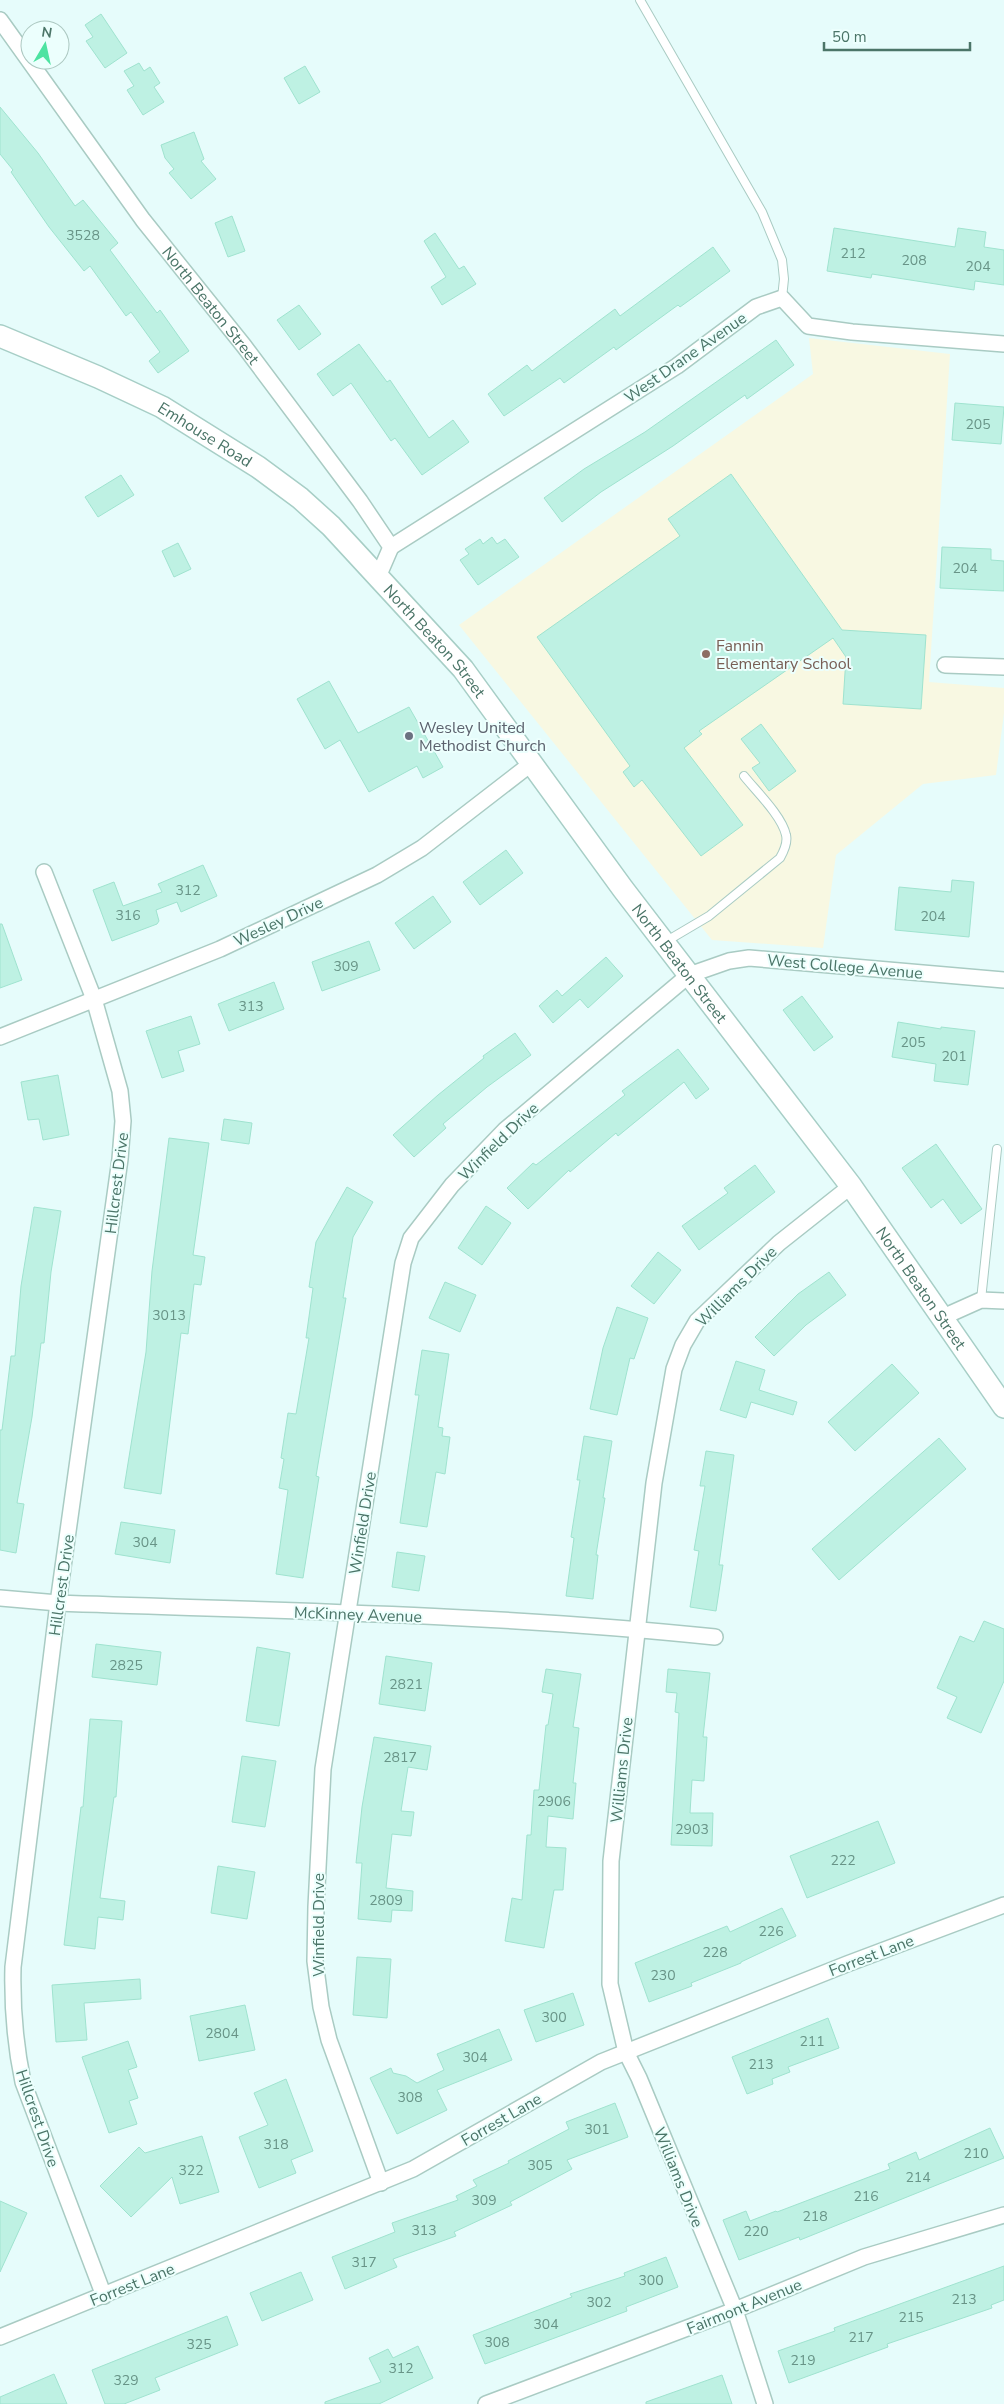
<svg xmlns="http://www.w3.org/2000/svg" width="1004" height="2404" font-family="'Nunito Sans',sans-serif">
<style>
.education{fill:#f8f8e2}
.building{fill:#bef1e3;stroke:#9fe3cf}
.lines{fill:none;stroke-linecap:round;stroke-linejoin:round}
.service-casing{stroke:#a9cbc3;stroke-width:10}
.minor-casing{stroke:#a9cbc3;stroke-width:18}
.secondary-casing{stroke:#a7cec6;stroke-width:24}
.service{stroke:#fff;stroke-width:8}
.minor{stroke:#fff;stroke-width:15}
.secondary{stroke:#fff;stroke-width:21}
.education-dot{fill:#8d6e63;stroke:#ecfffd;stroke-width:2}
.worship-dot{fill:#6b7280;stroke:#ecfffd;stroke-width:2}
.labels{text-anchor:middle;stroke-width:4;stroke-linejoin:round;paint-order:stroke}
.number-label{font-size:14px;fill:#689487}
.street-label{font-size:16px;fill:#4b7568;stroke:#ecfffd}
.education-label{font-size:16px;fill:#785e54;stroke:#ecfffd;text-anchor:start}
.worship-label{font-size:16px;fill:#5b616d;stroke:#ecfffd;text-anchor:start}
</style>
<rect width="100%" height="100%" fill="#e6fcfb"/>
<path class="education" d="M809 338 950 354 929 682 1004 688V713L996 775 923 784 836 855 823 948 712 940 459 625 813 374Z"/>
<path class="building" d="M101 14 127 53 105 68 86 41 93 37 85 25Z
M139 63 144 71 150 67 160 83 154 87 164 102 143 115 127 90 134 86 124 71Z
M305 66 320 92 299 104 284 78Z
M0 107 38 153 75 206 83 200 118 243 110 250 157 313 160 310 189 351 158 373 149 361 160 352 131 312 126 316 90 266 84 271 49 227 11 172 13 170 0 154Z
M194 132 204 159 201 161 216 179 191 199 169 173 174 169 165 158 161 145Z
M232 216 245 251 228 257 215 223Z
M834 228 955 247 958 228 986 232 984 247 1004 250V285L975 281 974 290 872 274 871 278 827 271Z
M435 233 459 269 464 266 476 284 442 305 431 287 446 277 424 241Z
M713 247 730 271 680 307 678 305 616 350 614 347 564 383 560 378 504 416 488 394 527 365 532 371 615 309 620 316Z
M299 305 321 334 299 350 277 320Z
M776 340 794 365 747 399 745 395 673 446 601 492 562 522 544 498 584 469 645 432Z
M359 344 387 382 390 380 429 438 453 420 469 442 422 475 395 438 391 441 351 383 333 396 317 374Z
M955 403 1004 407 1001 444 952 440Z
M731 474 842 630 926 635 921 709 843 704 846 657 833 638 699 731 702 734 684 748 743 825 701 856 642 780 634 787 623 772 630 766 537 637 680 536 668 519Z
M121 475 134 495 98 517 85 497Z
M492 537 497 544 505 539 519 557 478 585 460 560 469 554 465 549 480 539 483 544Z
M178 543 191 569 174 577 162 551Z
M942 547 991 549V560L1004 561V591L940 588Z
M329 681 358 733 409 707 443 767 423 778 417 766 369 792 340 740 325 749 297 699Z
M761 724 796 771 769 791 752 768 760 763 741 739Z
M506 850 523 873 480 905 463 882Z
M203 865 217 896 181 912 177 902 156 910 159 921 157 924 112 941 93 890 114 882 123 906 162 892 158 884Z
M952 880 974 882 969 937 895 930 899 887 951 892Z
M433 896 451 922 414 949 395 923Z
M0 924H2L22 980 0 988Z
M369 941 380 970 322 991 312 962Z
M606 957 623 976 588 1008 580 999 553 1023 539 1006 557 990 562 996Z
M274 982 284 1009 229 1031 218 1004Z
M802 996 833 1037 814 1051 783 1010Z
M191 1016 200 1044 178 1051 184 1071 162 1078 146 1031Z
M898 1022 941 1029V1027L975 1031 968 1085 934 1081 936 1064 892 1057Z
M515 1033 531 1055 487 1087 443 1124 446 1128 414 1157 393 1135 438 1095 484 1058 483 1056Z
M678 1049 709 1089 696 1099 684 1082 618 1136 616 1133 570 1172 569 1170 528 1209 507 1188 533 1163 536 1165 625 1095 622 1091Z
M58 1075 69 1135 43 1140 39 1119 28 1120 21 1082Z
M224 1119 252 1123 249 1144 221 1140Z
M169 1138 209 1143 193 1255 205 1257 201 1285 194 1284 188 1334 181 1333 161 1494 124 1488 146 1352 152 1271Z
M936 1144 982 1209 961 1224 943 1199 931 1208 902 1168Z
M755 1165 775 1192 699 1250 682 1226 728 1193 724 1188Z
M347 1187 373 1202 353 1237 343 1298H346L316 1476 319 1477 303 1578 276 1574 288 1490 279 1488 284 1459 281 1458 288 1413 296 1414 309 1338H306L313 1288 309 1287 316 1242Z
M486 1206 511 1223 482 1265 458 1248Z
M34 1207 61 1211 51 1272 44 1343H41L32 1417 17 1503 24 1504 16 1553 0 1550V1430H2L11 1356H15L21 1286Z
M658 1252 681 1270 654 1304 631 1286Z
M829 1272 846 1295 806 1325 774 1356 755 1337 798 1294Z
M445 1282 476 1295 460 1332 429 1318Z
M617 1307 648 1318 634 1359 630 1358 617 1415 590 1409 603 1348Z
M422 1350 449 1354 438 1427 443 1428 442 1436 450 1437 445 1474 436 1472 427 1527 400 1523 419 1395H415Z
M736 1361 765 1370 759 1390 797 1402 793 1415 751 1402 746 1418 720 1410Z
M892 1364 919 1393 855 1451 828 1422Z
M584 1436 612 1441 603 1498H605L596 1555H598L593 1599 566 1596 574 1538 571 1537 580 1480H577Z
M939 1438 966 1469 839 1580 812 1549Z
M706 1451 734 1455 719 1565H723L716 1611 690 1607 699 1551 694 1550 705 1486H700Z
M121 1522 175 1530 170 1563 115 1554Z
M397 1552 425 1556 419 1591 392 1587Z
M984 1621 1004 1629V1681L981 1733 947 1718 957 1697 937 1688 960 1636 974 1642Z
M96 1644 161 1652 157 1685 92 1677Z
M257 1647 290 1653 279 1726 246 1721Z
M386 1656 432 1663 425 1711 379 1704Z
M546 1669 581 1674 573 1727 579 1728 573 1783H576L573 1819 548 1816 546 1847 566 1848 563 1890H554L544 1948 505 1941 512 1898 522 1900 527 1835H531L534 1790H539L546 1725H548L553 1694 542 1692Z
M668 1669 710 1673 703 1737H707L704 1781 692 1780 690 1813H713L712 1846 671 1845 679 1713 675 1712 677 1693 666 1692Z
M90 1719 122 1721 116 1797H114L100 1898 125 1901 123 1920 98 1917 95 1949 64 1945 81 1807H83Z
M374 1737 431 1746 427 1770 408 1767 401 1811 414 1812 411 1836 392 1834 386 1888 413 1891 412 1911 392 1910 391 1922 358 1919 362 1863H356L362 1807Z
M242 1756 276 1761 265 1827 232 1822Z
M878 1821 895 1863 807 1898 790 1856Z
M218 1866 255 1872 247 1919 211 1913Z
M782 1908 796 1936 741 1962V1963L691 1983 692 1986 649 2002 635 1963 727 1926 730 1932Z
M357 1957 391 1959 387 2018 353 2015Z
M140 1979 141 1999 84 2003 87 2040 56 2042 52 1985Z
M573 1993 584 2025 536 2042 524 2010Z
M245 2005 255 2050 199 2061 190 2016Z
M828 2018 839 2048 788 2067 790 2072 772 2079 773 2084 747 2094 732 2057Z
M499 2029 512 2060 437 2090 447 2110 397 2134 370 2078 391 2068 393 2073 406 2076 417 2083 444 2070 437 2054Z
M128 2041 137 2067 128 2070 138 2098 129 2101 137 2124 109 2133 82 2057Z
M286 2079 313 2151 291 2160 296 2173 259 2188 239 2137 268 2125 254 2093Z
M615 2103 628 2137 567 2160 572 2169 510 2202 512 2205 454 2232 456 2236 393 2259 397 2267 345 2289 332 2257 395 2232 392 2223 458 2200 456 2196 477 2186 473 2180 509 2163 508 2161 569 2129 566 2122Z
M990 2128 1004 2158 800 2240 799 2237 739 2260 723 2220 746 2211 750 2221 776 2211 777 2212 890 2169 888 2164 916 2152 919 2160Z
M202 2136 219 2192 180 2204 172 2177 131 2217 100 2186 139 2147 145 2153Z
M0 2201 27 2213 0 2272Z
M666 2257 678 2287 626 2307 627 2311 485 2364 473 2335 572 2297 570 2294 625 2276 624 2273Z
M1004 2266V2300L991 2305 992 2308 887 2344 888 2347 789 2383 778 2351 835 2331 834 2328Z
M301 2272 313 2300 262 2321 250 2293Z
M227 2316 238 2345 155 2378 160 2390 124 2404H105L92 2370Z
M418 2346 433 2378 379 2404H325V2402L381 2382 369 2358 388 2349 393 2358Z
M54 2374 67 2404H0V2397Z
M722 2375 732 2404H646V2402Z"/>
<g class="lines">
<defs>
<path id="service" d="M640 0 762 212 782 260 784 279 782 298
M665 942 709 916 780 858C784 851 788 843 786 835 782 816 756 791 744 776
M981 1300 997 1149"/>
<g id="minor">
<path id="s1" d="M0 20 143 220 244 346 360 501 391 547 378 577"/>
<path d="M391 547 677 366 756 307 782 298 808 326 852 332 1004 344"/>
<path d="M945 665 1004 667"/>
<path d="M44 872 94 999 120 1091 123 1121 120 1159 58 1603 13 1967C12 2007 15 2044 23 2082L104 2296"/>
<path d="M0 1037 220 949 377 875 422 848 532 763"/>
<path d="M943 1317 981 1300 1004 1301"/>
<path d="M0 1598 58 1603C277 1611 497 1614 715 1637"/>
<path d="M381 2183 329 2040 321 2007 315 1961 316 1907 323 1769 403 1263 411 1238 452 1185 505 1130 689 975 729 961 749 958 1004 980"/>
<path d="M0 2337 413 2169 601 2062 847 1964 1004 1905"/>
<path d="M486 2404 735 2310 864 2257 1004 2215"/>
<path d="M765 2404 735 2310 639 2078 626 2052 610 1984 611 1861 654 1483 674 1369 683 1345 697 1321 779 1243 851 1186"/>
</g>
<g id="secondary">
<path id="s2" d="M0 336 98 377 162 407 258 467 300 498 331 526 463 669 623 889 851 1186 1004 1407"/>
</g>
</defs>
<use href="#service" class="service-casing"/>
<use href="#minor" class="minor-casing"/>
<use href="#secondary" class="secondary-casing"/>
<use href="#service" class="service"/>
<use href="#minor" class="minor"/>
<use href="#secondary" class="secondary"/>
</g>
<circle class="education-dot" cx="706" cy="654" r="5"/>
<circle class="worship-dot" cx="409" cy="736" r="5"/>
<g class="labels">
<g class="number-label">
<text x="83" y="240">3528</text>
<text x="853" y="258">212</text>
<text x="914" y="265">208</text>
<text x="978" y="271">204</text>
<text x="978" y="429">205</text>
<text x="965" y="573">204</text>
<text x="188" y="895">312</text>
<text x="128" y="920">316</text>
<text x="933" y="921">204</text>
<text x="346" y="971">309</text>
<text x="251" y="1011">313</text>
<text x="913" y="1047">205</text>
<text x="954" y="1061">201</text>
<text x="169" y="1320">3013</text>
<text x="145" y="1547">304</text>
<text x="126" y="1670">2825</text>
<text x="406" y="1689">2821</text>
<text x="400" y="1762">2817</text>
<text x="554" y="1806">2906</text>
<text x="692" y="1834">2903</text>
<text x="843" y="1865">222</text>
<text x="386" y="1905">2809</text>
<text x="771" y="1936">226</text>
<text x="715" y="1957">228</text>
<text x="663" y="1980">230</text>
<text x="554" y="2022">300</text>
<text x="222" y="2038">2804</text>
<text x="812" y="2046">211</text>
<text x="475" y="2062">304</text>
<text x="761" y="2069">213</text>
<text x="410" y="2102">308</text>
<text x="597" y="2134">301</text>
<text x="276" y="2149">318</text>
<text x="976" y="2158">210</text>
<text x="540" y="2170">305</text>
<text x="191" y="2175">322</text>
<text x="918" y="2182">214</text>
<text x="866" y="2201">216</text>
<text x="484" y="2205">309</text>
<text x="815" y="2221">218</text>
<text x="424" y="2235">313</text>
<text x="756" y="2236">220</text>
<text x="364" y="2267">317</text>
<text x="651" y="2285">300</text>
<text x="964" y="2304">213</text>
<text x="599" y="2307">302</text>
<text x="911" y="2322">215</text>
<text x="546" y="2329">304</text>
<text x="861" y="2342">217</text>
<text x="497" y="2347">308</text>
<text x="199" y="2349">325</text>
<text x="803" y="2365">219</text>
<text x="401" y="2373">312</text>
<text x="126" y="2385">329</text>
</g>
<g class="street-label">
<text dy="6" stroke="none"><textPath href="#s1" startOffset="355">North Beaton Street</textPath></text>
<text transform="translate(685 357) rotate(-35)" y="6">West Drane Avenue</text>
<text dy="6" stroke="none"><textPath href="#s2" startOffset="228">Emhouse Road</textPath></text>
<text dy="6" stroke="none"><textPath href="#s2" startOffset="539">North Beaton Street</textPath></text>
<text transform="translate(278 921) rotate(-25)" y="6">Wesley Drive</text>
<text dy="6" stroke="none"><textPath href="#s2" startOffset="944">North Beaton Street</textPath></text>
<text transform="translate(845 966) rotate(5)" y="6">West College Avenue</text>
<text transform="translate(498 1141) rotate(-44)" y="6">Winfield Drive</text>
<text transform="translate(116 1183) rotate(-83)" y="6">Hillcrest Drive</text>
<text transform="translate(736 1286) rotate(-45)" y="6">Williams Drive</text>
<text dy="6" stroke="none"><textPath href="#s2" startOffset="1349">North Beaton Street</textPath></text>
<text transform="translate(362 1523) rotate(-81)" y="6">Winfield Drive</text>
<text transform="translate(61 1585) rotate(-82)" y="6">Hillcrest Drive</text>
<text transform="translate(358 1614) rotate(2)" y="6">McKinney Avenue</text>
<text transform="translate(621 1770) rotate(-84)" y="6">Williams Drive</text>
<text transform="translate(318 1925) rotate(-90)" y="6">Winfield Drive</text>
<text transform="translate(871 1955) rotate(-21)" y="6">Forrest Lane</text>
<text transform="translate(38 2118) rotate(71)" y="6">Hillcrest Drive</text>
<text transform="translate(501 2119) rotate(-30)" y="6">Forrest Lane</text>
<text transform="translate(679 2177) rotate(68)" y="6">Williams Drive</text>
<text transform="translate(132 2284) rotate(-22)" y="6">Forrest Lane</text>
<text transform="translate(744 2306) rotate(-22)" y="6">Fairmont Avenue</text>
</g>
<g class="education-label">
<text x="716" y="651">Fannin<tspan x="716" dy="18">Elementary School</tspan></text>
</g>
<g class="worship-label">
<text x="419" y="733">Wesley United<tspan x="419" dy="18">Methodist Church</tspan></text>
</g>
</g>
<g transform="translate(45 45) rotate(9)"><circle r="24" fill="#ecfffd" stroke="#acc8c1"/>
<path d="M0-4L9 19L0 12L-9 19Z" fill="#4de3a1"/>
<text y="-8" font-size="14" font-weight="bold" text-anchor="middle" fill="#4b7568">N</text>
</g>
<path d="M824 42v8h146v-8" fill="none" stroke="#4b7568" stroke-width="2.5"/>
<text x="832" y="42" font-size="15" fill="#4b7568" stroke="#ecfffd" stroke-width="4" paint-order="stroke">50 m</text>
</svg>
